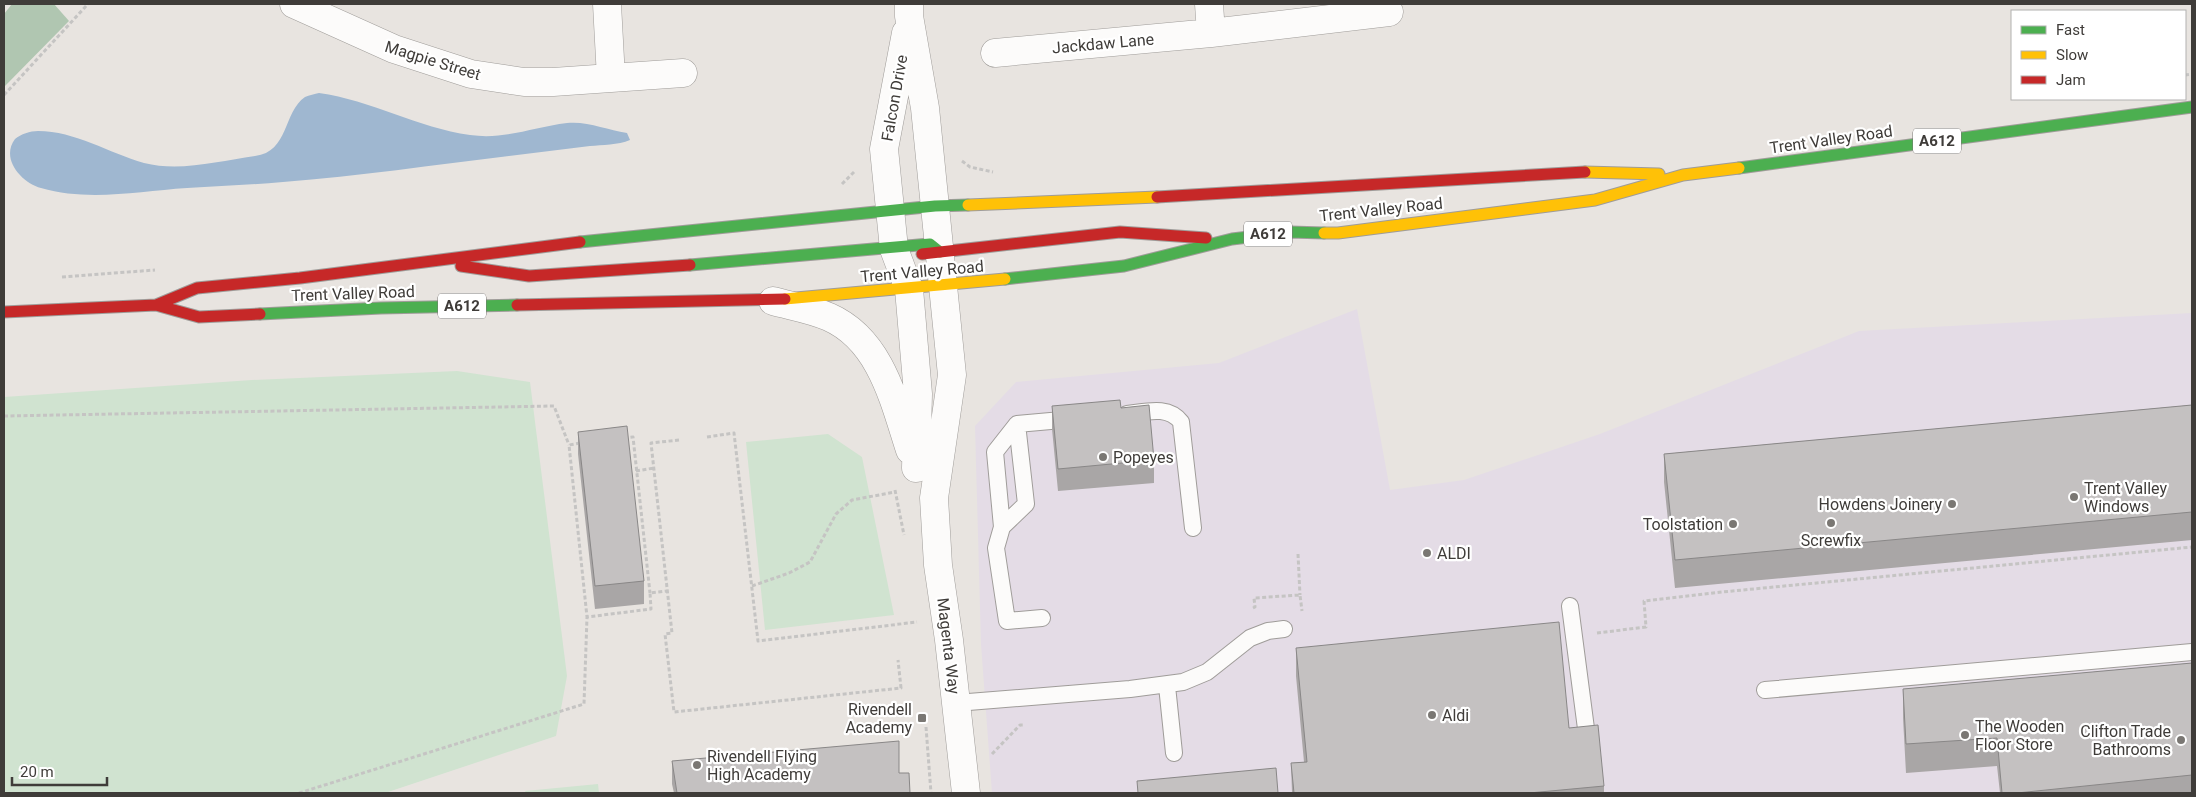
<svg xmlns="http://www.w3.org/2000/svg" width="2196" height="797" font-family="Roboto,sans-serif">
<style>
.commercial{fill:#e4dce6}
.green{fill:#d0e3d0}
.forest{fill:#b0c6b1}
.water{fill:#9fb7d0}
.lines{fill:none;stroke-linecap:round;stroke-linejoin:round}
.lane-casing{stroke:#9f9c99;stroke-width:18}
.street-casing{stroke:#9f9c99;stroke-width:29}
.fast-casing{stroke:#9f9c99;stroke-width:13}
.slow-casing{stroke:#9f9c99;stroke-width:13}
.jam-casing{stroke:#9f9c99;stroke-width:13}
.path{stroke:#c5c4c3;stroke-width:3;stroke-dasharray:4 2.5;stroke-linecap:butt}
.lane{stroke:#fcfbfa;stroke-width:16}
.street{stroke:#fcfbfa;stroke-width:28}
.fast{stroke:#4caf50;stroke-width:11}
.slow{stroke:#ffc107;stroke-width:11}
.jam{stroke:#c62828;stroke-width:11}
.wall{fill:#a9a6a6}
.building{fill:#c4c1c1;stroke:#898787}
.poi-dot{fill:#7a7773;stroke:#fff;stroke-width:2}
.labels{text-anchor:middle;stroke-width:4.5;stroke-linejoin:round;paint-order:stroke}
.shield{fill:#fff;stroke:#797674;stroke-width:1}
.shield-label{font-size:15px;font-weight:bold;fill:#3f3c39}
.street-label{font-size:16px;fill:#3f3c39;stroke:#fff}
.poi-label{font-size:16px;fill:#3f3c39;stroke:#fff;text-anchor:start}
</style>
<rect width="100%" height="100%" fill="#e8e4e0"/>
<path class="commercial" d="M1357 309 1390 490 1464 480 1600 434 1859 331 2192 313V793H992L981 644 975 426 1016 382 1219 363Z"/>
<path class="green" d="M457 371 530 382 567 676 556 736 385 793H4V397L252 380Z
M828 434 862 457 894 615 765 630 746 442Z
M598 784 599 793H526L525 791Z"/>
<path class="forest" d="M12 4H54L69 21 4 87V14Z"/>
<path class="water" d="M319 93C371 100 418 128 470 135 505 140 533 127 567 123 588 121 607 130 627 133L630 140C618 145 602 145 590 146 563 149 536 153 509 156 434 165 359 176 283 182 251 185 219 186 187 188 139 191 89 202 41 188 22 183 0 159 15 139 21 134 30 131 38 131 75 131 109 153 144 163 180 172 219 161 255 156 289 152 283 112 305 97 309 95 315 94 319 93Z"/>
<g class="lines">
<defs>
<path id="lane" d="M1127 414C1146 412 1168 405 1181 422L1193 528
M1002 527 1026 504 1017 424
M1570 606 1588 744
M1042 618 1007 621 996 548 1002 527 995 452 1017 424 1073 419
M1167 686 1174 753
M1765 690 2192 652
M956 703 1130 689 1183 682 1207 672 1250 638 1268 631 1284 629"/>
<path id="street" d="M294 4 394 49 471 74 524 82H553L683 73
M607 4 611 78
M909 4V16L925 108 952 375 934 498 938 565 949 640 966 793
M1209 4 1211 33
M906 33 884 149 894 249 909 289 918 394 916 468
M995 53 1211 33 1389 12
M773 301C791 306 811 309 829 317 881 340 894 401 910 450"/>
<path id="fast" d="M1739 168 2192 107
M580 242 935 206 968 205
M690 265 930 244 940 252
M1005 279 1124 266 1232 239 1290 232 1324 233
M260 314 381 308 517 305"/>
<path id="slow" d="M1585 172 1659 174
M968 205 1157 197
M1324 233H1338L1595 200 1683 175 1739 168
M785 299 1005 279"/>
<path id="jam" d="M1157 197 1585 172
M922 254 1120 232 1206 238
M461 266 529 276 690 265
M156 305 197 288 300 278 580 242
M517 305 785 299
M4 312 156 305 199 317 260 314"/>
</defs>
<use href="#lane" class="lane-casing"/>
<use href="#street" class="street-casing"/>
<use href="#fast" class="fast-casing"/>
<use href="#slow" class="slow-casing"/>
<use href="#jam" class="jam-casing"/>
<path class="path" d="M2185 75 2192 74
M4 95 88 4
M962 161 970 167 993 172
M842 184 855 171
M62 277 155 270
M4 416 554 406 569 445
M707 437 734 433 758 641 917 622
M624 438 633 437 650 593
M679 440 651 443 672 633 665 634 674 712 901 688 898 660
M580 443 569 445 587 617
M636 471 654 468
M895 490 904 535
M1298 554 1300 595
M752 586 789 573 810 562 836 514 852 500 895 492
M1253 608 1255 607 1254 598 1300 595 1302 611
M1597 633 1646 627 1644 601 1722 592 2192 547
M926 727 931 793
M992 754 1020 725H1024
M299 793 584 704 587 617 651 609 650 593 667 591"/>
<use href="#lane" class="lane"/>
<use href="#street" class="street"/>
<use href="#fast" class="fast"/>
<use href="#slow" class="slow"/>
<use href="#jam" class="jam"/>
</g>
<path class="wall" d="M2192 405V540L1675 588 1664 482V454Z
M1052 406 1121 408 1154 460V483L1058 491 1052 429Z
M578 432 644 581V604L595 609 578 454Z
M1296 648 1604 786V793H1292L1291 763 1304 762 1296 676Z
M2192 663V793H2000L1997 766 1906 773 1903 718V689Z
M672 761 899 773 910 793H674L672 784Z"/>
<path class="building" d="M1120 400 1121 408 1149 405 1154 460 1058 469 1052 406Z
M2192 405V512L1675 560 1664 454Z
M627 426 644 581 595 586 578 432Z
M1559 622 1569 728 1598 725 1604 786 1529 793H1294L1291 763 1307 762 1296 648Z
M2192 663V775L2017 793H2002L1997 738 1906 744 1903 689Z
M899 741V773H909L910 793H677L672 761Z
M1276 768 1278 793H1138L1137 781Z"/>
<g class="poi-dot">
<circle cx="1103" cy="457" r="5"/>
<circle cx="2074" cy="497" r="5"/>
<circle cx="1952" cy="504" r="5"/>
<circle cx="1831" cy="523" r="5"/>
<circle cx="1733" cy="524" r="5"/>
<circle cx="1427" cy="553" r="5"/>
<circle cx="1432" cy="715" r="5"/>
<rect x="917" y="713" width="10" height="10" rx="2.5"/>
<circle cx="1965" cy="735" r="5"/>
<circle cx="2181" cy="740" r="5"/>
<circle cx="697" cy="765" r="5"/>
</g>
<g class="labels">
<g class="shield">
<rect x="1913" y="128.5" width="48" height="25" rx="4"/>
<rect x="1244" y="221.5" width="48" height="25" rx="4"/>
<rect x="438" y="293.5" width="48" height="25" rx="4"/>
</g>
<g class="shield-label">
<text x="1937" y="146">A612</text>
<text x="1268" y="239">A612</text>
<text x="462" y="311">A612</text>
</g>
<g class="street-label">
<text transform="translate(1103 43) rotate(-5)" y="6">Jackdaw Lane</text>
<text transform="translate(433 60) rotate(17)" y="6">Magpie Street</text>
<text transform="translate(894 98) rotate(-80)" y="6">Falcon Drive</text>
<text transform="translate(1831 139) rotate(-8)" y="6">Trent Valley Road</text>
<text transform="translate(1381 209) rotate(-6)" y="6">Trent Valley Road</text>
<text transform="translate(922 271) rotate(-5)" y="6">Trent Valley Road</text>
<text transform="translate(353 293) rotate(-2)" y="6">Trent Valley Road</text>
<text transform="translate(949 646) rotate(83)" y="6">Magenta Way</text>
</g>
<g class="poi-label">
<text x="1113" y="463">Popeyes</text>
<text x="2084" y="494">Trent Valley<tspan x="2084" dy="18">Windows</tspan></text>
<text x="1942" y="510" text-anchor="end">Howdens Joinery</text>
<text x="1723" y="530" text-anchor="end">Toolstation</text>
<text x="1831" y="546" text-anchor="middle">Screwfix</text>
<text x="1437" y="559">ALDI</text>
<text x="912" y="715" text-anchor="end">Rivendell<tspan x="912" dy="18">Academy</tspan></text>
<text x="1442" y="721">Aldi</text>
<text x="1975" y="732">The Wooden<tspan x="1975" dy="18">Floor Store</tspan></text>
<text x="2171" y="737" text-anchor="end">Clifton Trade<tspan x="2171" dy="18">Bathrooms</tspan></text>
<text x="707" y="762">Rivendell Flying<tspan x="707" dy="18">High Academy</tspan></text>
</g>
</g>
<rect width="2196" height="797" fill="none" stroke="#3f3c39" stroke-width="10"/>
<rect x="2011" y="10" width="175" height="90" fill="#ffffff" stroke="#b2b1b0"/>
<rect x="2021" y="26" width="25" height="8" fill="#4caf50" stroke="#b2b1b0"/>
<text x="2056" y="35" font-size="15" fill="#3f3c39">Fast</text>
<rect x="2021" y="51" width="25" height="8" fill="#ffc107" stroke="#b2b1b0"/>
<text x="2056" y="60" font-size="15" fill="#3f3c39">Slow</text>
<rect x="2021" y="76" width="25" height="8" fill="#c62828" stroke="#b2b1b0"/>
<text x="2056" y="85" font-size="15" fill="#3f3c39">Jam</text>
<path d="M12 777v8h95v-8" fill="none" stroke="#3f3c39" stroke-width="2.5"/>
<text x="20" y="777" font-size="15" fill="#3f3c39" stroke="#ffffff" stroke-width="4" paint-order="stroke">20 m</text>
</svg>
